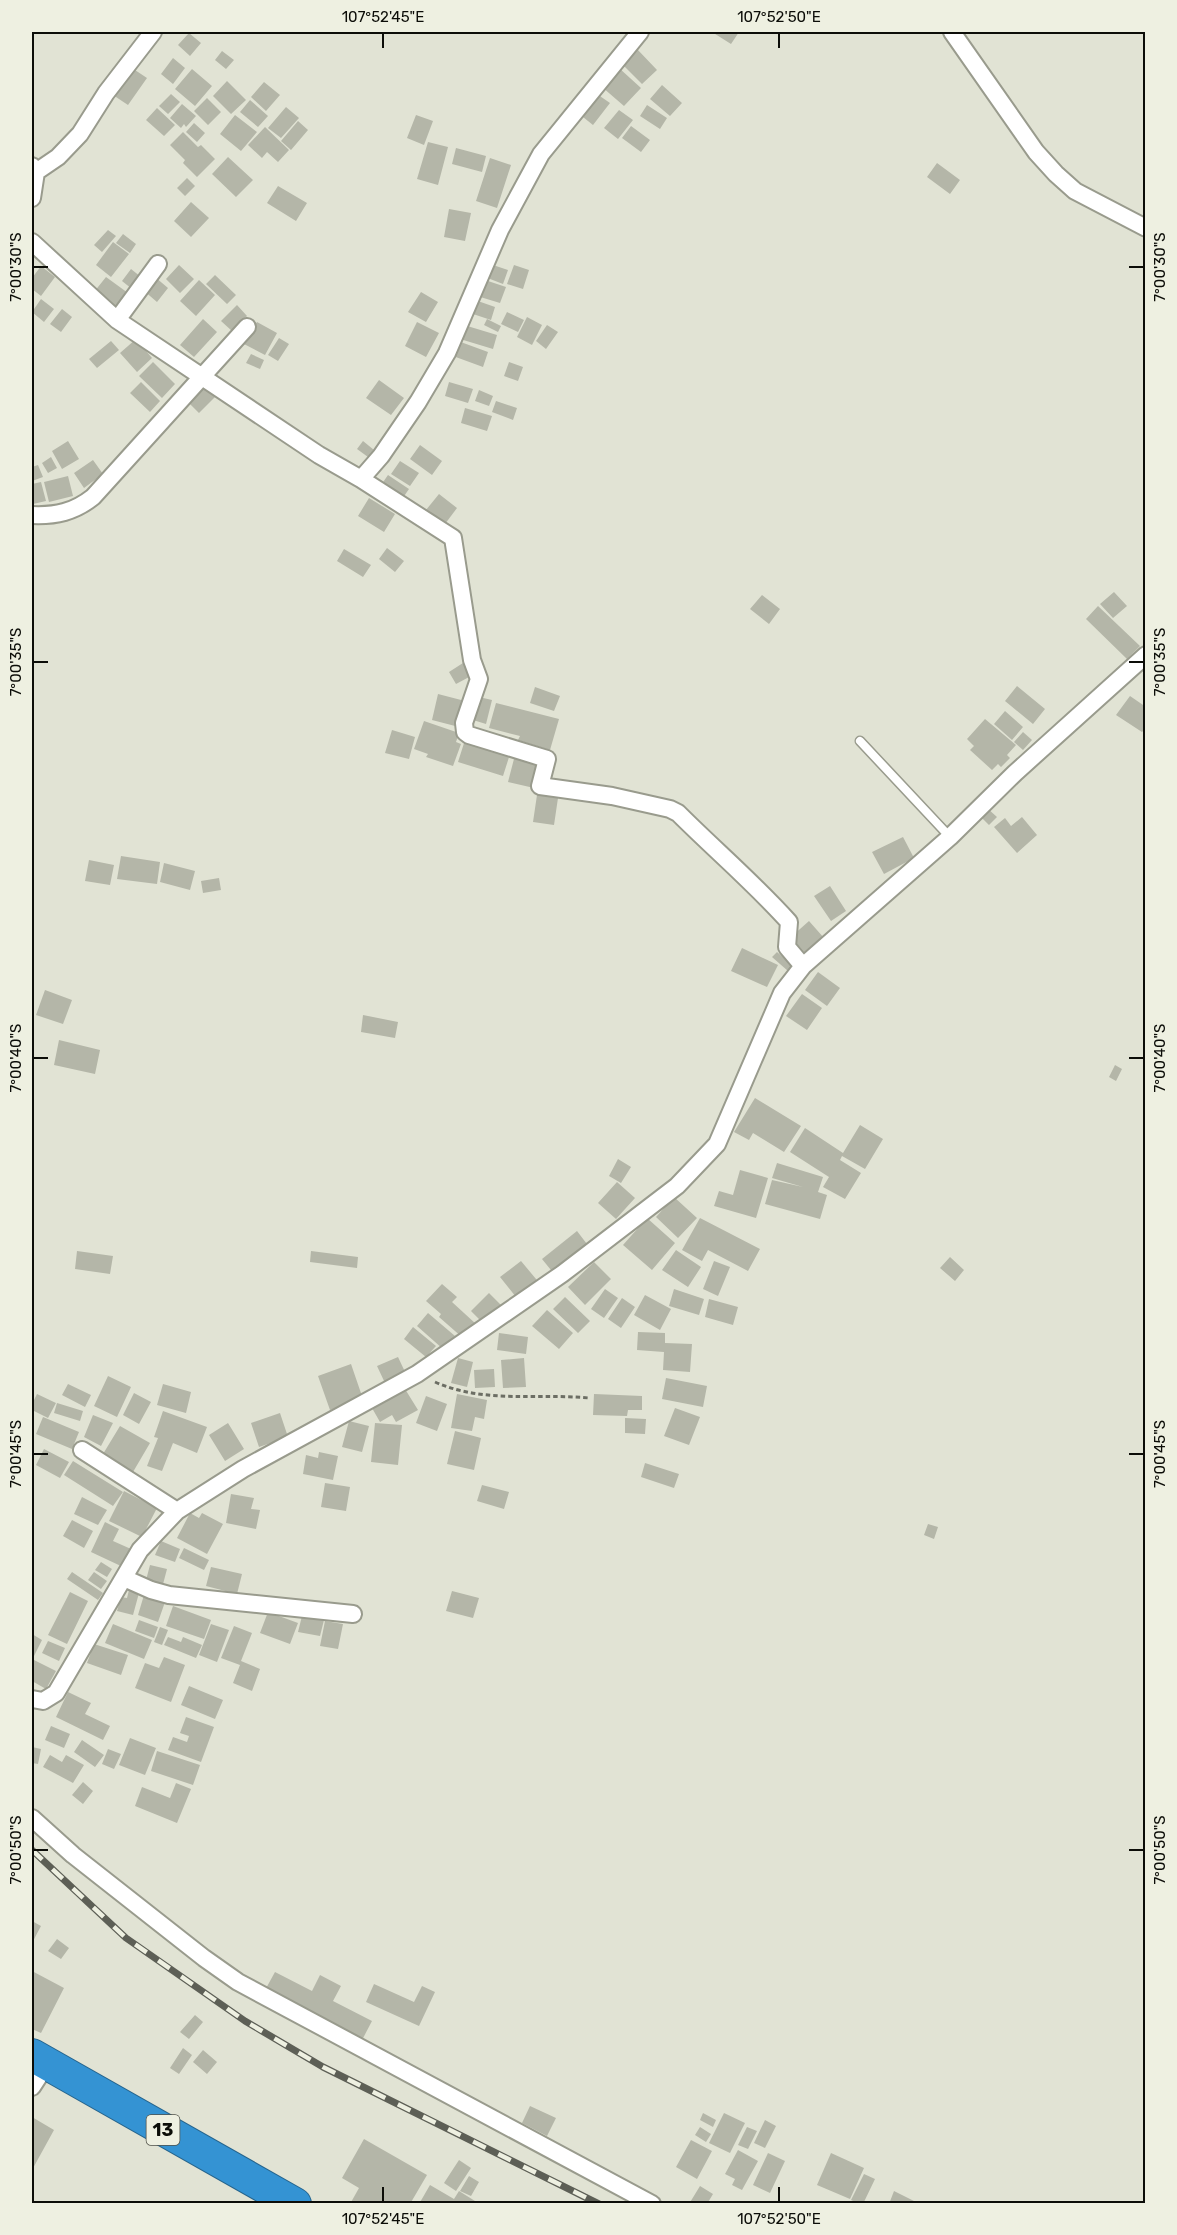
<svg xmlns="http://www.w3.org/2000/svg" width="1177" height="2235" font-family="Rubik,sans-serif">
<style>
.building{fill:#b4b6a8}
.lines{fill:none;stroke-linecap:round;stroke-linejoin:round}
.lane-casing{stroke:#999b8d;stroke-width:11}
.street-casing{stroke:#999b8d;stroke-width:20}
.highway-casing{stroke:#26648c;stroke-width:34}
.path{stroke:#6c6e64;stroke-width:3;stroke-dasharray:4.5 3;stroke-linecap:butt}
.lane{stroke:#fff;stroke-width:8}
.street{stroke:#fff;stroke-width:16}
.highway{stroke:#3493d3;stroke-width:32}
.rail-casing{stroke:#5d5f56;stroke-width:7}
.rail{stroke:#eef0e1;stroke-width:4.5;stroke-dasharray:14;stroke-linecap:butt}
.ticks{fill:none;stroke:#0c0d08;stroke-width:2}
.labels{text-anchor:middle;stroke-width:5;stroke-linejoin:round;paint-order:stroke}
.shield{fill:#eef0e1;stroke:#505149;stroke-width:1.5}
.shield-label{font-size:18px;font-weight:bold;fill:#0c0d08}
.neatline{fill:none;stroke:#0c0d08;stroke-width:2}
.ticks-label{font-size:15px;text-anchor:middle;fill:#0c0d08}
</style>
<rect width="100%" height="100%" fill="#e1e3d4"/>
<path class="building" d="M712 32H739L731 44Z
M189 33 201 43 190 56 178 45Z
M637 49 657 70 642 84 622 64Z
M222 51 234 60 226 69 215 60Z
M173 58 185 68 173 84 161 74Z
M132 68 147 78 128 105 113 95Z
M619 68 641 88 624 106 602 87Z
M192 69 212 86 195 106 175 89Z
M227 81 246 100 231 114 213 96Z
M264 82 280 95 266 111 251 97Z
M662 85 682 103 670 116 650 99Z
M594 92 610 103 593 125 578 113Z
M171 94 180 102 168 114 159 106Z
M207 98 221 112 208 125 194 111Z
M250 100 268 116 258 127 240 112Z
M182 104 196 116 186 127 184 124 181 128 170 118Z
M647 105 667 118 660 129 640 116Z
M286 107 299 118 281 138 268 128Z
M157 108 175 125 164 136 146 120Z
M619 110 633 120 618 139 604 128Z
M235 115 257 132 241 151 220 134Z
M416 115 433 121 424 145 407 138Z
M298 121 308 130 291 150 281 141Z
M194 123 205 133 197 142 186 132Z
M631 126 650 140 641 152 622 138Z
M265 127 289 150 278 162 267 152 262 158 248 145Z
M183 132 198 147 201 145 215 159 197 177 183 163 185 160 170 145Z
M428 142 448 147 438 185 417 179Z
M456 148 486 156 482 172 452 164Z
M228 157 253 180 236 197 212 174Z
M490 158 511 165 497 208 476 201Z
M937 163 960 180 950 194 927 177Z
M187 178 195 186 185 196 177 188Z
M278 186 307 203 296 221 267 203Z
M191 202 209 218 191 237 174 221Z
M449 209 471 213 465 241 444 237Z
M108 230 116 236 102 252 94 245Z
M123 234 136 244 130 253 116 243Z
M113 242 129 254 111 277 96 265Z
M490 264 508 270 503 284 485 277Z
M179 265 194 279 180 293 166 279Z
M514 265 529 270 523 289 507 284Z
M41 266 55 277 41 296 32 289V278Z
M131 269 141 277 132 289 122 281Z
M215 275 236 295 227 304 206 284Z
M106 277 128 293 116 309 94 292Z
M155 277 168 288 157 302 143 290Z
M482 279 506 287 500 303 477 296Z
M199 280 215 295 196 316 180 301Z
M421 292 438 302 426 322 408 312Z
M41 299 54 309 44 322 32 312Z
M475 300 495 307 491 320 470 313Z
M237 305 247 316 232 331 221 321Z
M62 309 72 317 61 332 50 324Z
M507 312 524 320 518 332 501 324Z
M527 317 542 325 532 345 517 337Z
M203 319 217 332 194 357 180 345Z
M487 319 501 326 498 332 484 325Z
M257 322 277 333 265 355 244 344Z
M417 322 439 333 426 357 405 346Z
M464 325 497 335 493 349 460 339Z
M547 325 558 332 546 349 536 341Z
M279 338 289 344 278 361 268 355Z
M136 339 152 358 137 372 120 353Z
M111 341 119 350 97 368 89 359Z
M458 341 488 352 483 367 453 356Z
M251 354 264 360 260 369 246 363Z
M153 362 175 384 162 398 139 376Z
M509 362 523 367 518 381 504 376Z
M379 380 404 398 391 415 366 398Z
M141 382 160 401 150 412 130 393Z
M449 382 473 389 468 403 445 396Z
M202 384 215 397 199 413 186 400Z
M479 390 493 396 489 406 475 401Z
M496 401 517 408 513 420 492 412Z
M465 408 492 416 487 431 461 423Z
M68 441 79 459 62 469 52 451Z
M363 441 374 450 368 457 357 449Z
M420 445 442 461 432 475 410 459Z
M51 457 57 468 48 473 42 463Z
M93 460 103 474 84 488 74 473Z
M400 461 419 473 410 486 391 474Z
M38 465 43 477 32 481V467Z
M388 475 409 489 400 502 379 488Z
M68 476 73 496 49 502 44 482Z
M41 482 46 501 33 504 32 484Z
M439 494 457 508 445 524 426 510Z
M369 498 395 514 384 532 358 516Z
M387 548 404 561 395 572 379 559Z
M344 549 371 565 363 577 337 561Z
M1114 592 1127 606 1113 618 1100 604Z
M762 595 780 609 769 624 750 609Z
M1098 606 1140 646 1127 659 1086 619Z
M463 663 471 676 456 684 449 672Z
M1017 686 1045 709 1033 724 1005 701Z
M535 687 560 696 554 711 530 703Z
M438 694 465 701 459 727 432 720Z
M1130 696 1146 707V728L1142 732 1116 715Z
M479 697 492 700 486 724 473 720Z
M496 703 559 719 550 750 518 740 520 736 489 728Z
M1005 711 1023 727 1012 740 994 724Z
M985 719 1016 745 1007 755 1010 758 1001 767 998 764 992 770 970 750 974 746 967 739Z
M424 721 459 733 456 742 461 744 453 766 426 757 428 754 414 749Z
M392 730 415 737 409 759 385 753Z
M1023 732 1032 740 1023 750 1014 742Z
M465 740 510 754 503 776 458 762Z
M515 755 540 762 534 788 508 782Z
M537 795 558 798 554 825 533 822Z
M987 808 997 817 989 825 979 815Z
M1022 817 1037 835 1017 853 994 827 1005 818 1011 826Z
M903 837 914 858 884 874 872 852Z
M121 856 160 862 157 884 117 879Z
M89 860 114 865 110 885 85 881Z
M164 863 195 871 190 890 160 882Z
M219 878 221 890 203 893 201 881Z
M830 886 846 911 831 921 814 896Z
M809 921 824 938 806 954 791 937Z
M742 948 778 965 767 987 731 971Z
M777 952 793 966 788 971 772 957Z
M818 972 840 988 827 1006 805 990Z
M45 990 72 1000 63 1024 36 1015Z
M802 994 822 1008 807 1030 786 1016Z
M363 1015 398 1022 395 1038 361 1032Z
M59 1040 100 1050 95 1074 54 1065Z
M1115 1065 1122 1069 1116 1081 1109 1077Z
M755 1098 801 1126 784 1152 753 1133 749 1140 734 1132Z
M860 1125 883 1139 865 1169 842 1156 840 1160 861 1173 845 1199 823 1187 829 1177 790 1152 805 1128 843 1153Z
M618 1159 631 1167 621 1183 609 1176Z
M777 1163 823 1177 818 1192 827 1195 820 1219 765 1204 772 1180 803 1187 772 1178Z
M740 1170 768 1178 756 1218 714 1206 719 1191 733 1195Z
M617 1182 635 1198 616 1219 598 1203Z
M674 1197 697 1218 678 1238 656 1217Z
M647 1218 675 1243 652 1270 623 1245Z
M700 1218 760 1249 748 1271 708 1250 702 1261 682 1250Z
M577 1231 590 1248 555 1275 542 1259Z
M676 1250 701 1267 688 1287 662 1270Z
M77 1251 113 1256 110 1274 75 1269Z
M311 1251 358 1257 357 1268 310 1262Z
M950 1257 964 1270 955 1281 940 1268Z
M521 1261 541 1285 520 1302 500 1277Z
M714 1261 730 1267 718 1296 703 1289Z
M594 1262 611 1279 585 1305 568 1287Z
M442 1284 457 1297 452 1302 476 1324 463 1338 439 1317 441 1314 426 1301Z
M605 1289 618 1298 604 1318 591 1309Z
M674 1289 704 1299 699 1315 669 1306Z
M489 1293 504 1308 486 1326 471 1311Z
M645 1295 671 1309 660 1330 634 1315Z
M565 1297 590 1321 578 1333 553 1309Z
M622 1298 635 1307 621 1328 608 1319Z
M709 1299 738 1307 733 1325 705 1317Z
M547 1310 573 1333 559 1349 532 1326Z
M428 1313 455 1336 443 1349 417 1326Z
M413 1327 436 1346 426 1357 404 1339Z
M638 1332 665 1333V1343L692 1344 690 1372 663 1370 664 1352 637 1350Z
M499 1333 528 1337 526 1354 497 1350Z
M398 1357 406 1374 385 1383 377 1366Z
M458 1358 473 1362 467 1387 451 1383Z
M524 1358 526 1387 503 1388 501 1360Z
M351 1364 363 1399 330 1410 318 1376Z
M494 1369 495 1387 475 1388 474 1370Z
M108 1376 131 1387 117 1417 94 1406Z
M666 1378 707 1386 703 1407 662 1399Z
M68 1384 91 1395 85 1407 62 1395Z
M163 1384 191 1392 186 1413 157 1405Z
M405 1389 418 1410 396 1422 392 1415 380 1422 372 1408Z
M134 1393 151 1402 139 1424 123 1415Z
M37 1394 56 1403 48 1418 32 1410V1404Z
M457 1394 487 1400 484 1419 475 1417 472 1431 451 1428Z
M594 1394 642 1396V1410H628L627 1416 593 1415Z
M426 1396 447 1404 437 1431 416 1423Z
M57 1403 83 1411 80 1421 54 1413Z
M675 1408 700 1417 689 1445 664 1436Z
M163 1411 207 1427 197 1453 173 1443 162 1471 147 1466 158 1438 154 1437Z
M280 1413 288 1437 259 1447 251 1423Z
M93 1415 113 1423 101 1446 84 1437Z
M43 1417 79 1432 72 1449 36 1434Z
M625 1418 646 1419 645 1434 625 1433Z
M349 1421 369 1426 362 1452 342 1447Z
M228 1423 244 1449 225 1461 209 1435Z
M375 1423 402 1425 398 1465 371 1462Z
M120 1426 150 1443 133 1472 103 1454Z
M455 1431 481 1438 474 1470 447 1464Z
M44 1449 69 1462 60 1478 36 1465Z
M319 1452 338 1456 333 1480 303 1474 306 1455 318 1458Z
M73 1461 123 1492 113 1506 64 1475Z
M645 1463 679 1474 674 1488 641 1477Z
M325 1483 350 1487 346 1511 321 1507Z
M482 1485 509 1492 504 1509 477 1501Z
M124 1491 157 1508 142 1537 109 1521Z
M231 1494 254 1498 251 1509 260 1510 256 1529 226 1523Z
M82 1497 107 1510 98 1525 74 1514Z
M190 1513 199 1518 202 1513 223 1524 207 1554 177 1538Z
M72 1520 93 1531 84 1548 63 1536Z
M105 1522 119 1529 113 1541 131 1549 123 1567 91 1552Z
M928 1524 938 1527 934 1539 924 1535Z
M161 1541 180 1549 175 1562 155 1555Z
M184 1548 209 1560 204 1570 179 1558Z
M101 1562 112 1569 107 1577 95 1570Z
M150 1565 167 1569 162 1588 145 1584Z
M211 1567 242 1574 237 1594 206 1586Z
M72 1572 103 1593 98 1600 67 1579Z
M94 1572 107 1581 101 1589 88 1580Z
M129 1590 139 1593 133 1615 117 1611 121 1597 127 1598Z
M452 1591 479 1598 473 1618 446 1611Z
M70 1592 88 1601 67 1644 48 1635Z
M144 1595 165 1602 158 1622 138 1615Z
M173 1606 211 1620 204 1639 166 1626Z
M268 1612 298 1623 290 1644 260 1633Z
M302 1616 324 1620 320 1636 298 1632Z
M139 1620 158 1627 154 1638 135 1631Z
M325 1621 343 1624 338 1649 320 1646Z
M113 1624 152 1640 144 1659 105 1643Z
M211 1624 229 1630 217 1662 199 1655Z
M234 1626 252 1633 241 1661 260 1669 252 1691 233 1683 240 1665 221 1658Z
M160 1627 168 1630 162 1645 154 1642Z
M32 1634 42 1640 33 1658 32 1657Z
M168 1637 181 1642 183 1637 202 1645 196 1658 164 1645Z
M48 1641 65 1648 59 1661 42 1653Z
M94 1644 128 1655 121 1675 87 1663Z
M164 1657 185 1665 171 1702 135 1688 145 1663 159 1668Z
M32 1659 56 1671 46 1689 32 1681Z
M189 1686 223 1700 215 1719 181 1705Z
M68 1692 91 1703 85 1714 110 1726 103 1740 56 1717Z
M186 1717 214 1727 201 1762 168 1750 173 1737 187 1742 189 1736 180 1733Z
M51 1726 70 1734 64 1748 45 1740Z
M130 1738 156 1748 145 1775 119 1765Z
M82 1740 104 1755 95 1767 74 1752Z
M32 1747 41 1749 38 1764 32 1763Z
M108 1749 121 1754 114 1769 102 1764Z
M157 1751 200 1765 193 1785 151 1771Z
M50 1755 62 1762 66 1755 84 1765 73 1783 43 1767Z
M83 1782 93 1791 83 1804 72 1795Z
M176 1783 191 1789 177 1823 135 1806 142 1787 170 1798Z
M32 1921 41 1926 32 1943Z
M57 1939 69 1948 61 1959 48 1951Z
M32 1971 64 1988 41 2033 32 2029Z
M275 1972 312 1991 320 1975 341 1986 333 2001 372 2021 361 2042 264 1992Z
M374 1984 414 2002 422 1986 435 1992 419 2026 366 2002Z
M195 2015 203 2022 189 2039 180 2032Z
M183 2048 192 2055 179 2074 170 2068Z
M203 2050 217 2062 207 2074 193 2062Z
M530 2106 556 2118 547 2136 522 2123Z
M703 2113 716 2120 713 2127 700 2120Z
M724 2113 745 2123 730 2153 709 2143Z
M32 2117 54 2130 32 2170Z
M765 2120 776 2126 765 2148 754 2143Z
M700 2127 711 2134 706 2142 695 2135Z
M747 2127 757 2131 748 2149 738 2145Z
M364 2139 427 2175 410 2204H350L359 2188 342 2178Z
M691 2140 712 2151 697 2179 676 2167Z
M738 2150 758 2161 742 2190 732 2185 735 2179 725 2174Z
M768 2153 785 2161 770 2193 753 2185Z
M831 2153 864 2168 850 2199 817 2185Z
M459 2160 471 2168 456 2191 444 2183Z
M864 2174 875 2179 863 2204H859L851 2200Z
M469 2176 479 2182 471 2196 460 2191Z
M430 2185 454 2199 459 2191 475 2201 473 2204H419Z
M700 2186 713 2194 707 2204H689Z
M894 2191 916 2202 915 2204H889Z"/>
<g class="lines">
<defs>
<path id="lane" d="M860 741 950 837"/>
<path id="street" d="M952 32 1036 152 1056 174 1075 191 1146 228
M32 166 36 172 32 198
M32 173 36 172 58 157 80 134 106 93 153 32
M32 242 117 320 319 455 361 479 381 456 418 402 447 353 500 230 541 154 640 32
M117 320 158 264
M361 479 453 538 472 660 479 679 464 723 465 732 469 735 547 759 540 786 612 796 670 809 678 813C715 850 754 883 789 922L787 947 803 966
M32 515C56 516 74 512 93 497L247 327
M82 1450 177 1511
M124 1578 151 1590 169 1595 353 1614
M32 1699 43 1701 56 1693 140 1550 177 1511 243 1469 417 1374 562 1274 677 1186 717 1144 782 993 803 966 950 837 1015 773 1146 655
M32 1818 73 1855 204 1958 238 1982 652 2204
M32 2087 47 2064"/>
<path id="highway" d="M32 2055 295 2204"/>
</defs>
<use href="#lane" class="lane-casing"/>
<use href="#street" class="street-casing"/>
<use href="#highway" class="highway-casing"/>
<path class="path" d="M435 1382C485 1404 537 1393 589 1398"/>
<use href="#lane" class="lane"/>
<use href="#street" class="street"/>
<use href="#highway" class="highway"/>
<defs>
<path id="rail" d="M32 1850 126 1938 245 2021 323 2067 599 2204"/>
</defs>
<use href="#rail" class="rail-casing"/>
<use href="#rail" class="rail"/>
</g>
<path class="ticks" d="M383 33V48M779 33V48M33 267H48M1129 267H1144M33 662H48M1129 662H1144M33 1058H48M1129 1058H1144M33 1454H48M1129 1454H1144M33 1850H48M1129 1850H1144M383 2187V2202M779 2187V2202"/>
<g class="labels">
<rect class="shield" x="146.5" y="2115" width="33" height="30" rx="4.5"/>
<g class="shield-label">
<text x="163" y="2136">13</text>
</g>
</g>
<rect width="1177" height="2235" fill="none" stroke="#eef0e1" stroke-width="66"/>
<rect x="33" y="33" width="1111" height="2169" class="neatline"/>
<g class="ticks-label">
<text x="383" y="22">107°52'45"E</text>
<text x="779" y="22">107°52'50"E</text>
<text transform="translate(16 267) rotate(-90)" y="5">7°00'30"S</text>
<text transform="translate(1160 267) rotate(-90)" y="5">7°00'30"S</text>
<text transform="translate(16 662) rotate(-90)" y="5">7°00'35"S</text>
<text transform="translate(1160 662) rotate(-90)" y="5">7°00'35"S</text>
<text transform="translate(16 1058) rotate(-90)" y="5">7°00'40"S</text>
<text transform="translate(1160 1058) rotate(-90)" y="5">7°00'40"S</text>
<text transform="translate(16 1454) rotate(-90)" y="5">7°00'45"S</text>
<text transform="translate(1160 1454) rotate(-90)" y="5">7°00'45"S</text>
<text transform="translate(16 1850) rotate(-90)" y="5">7°00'50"S</text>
<text transform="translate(1160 1850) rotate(-90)" y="5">7°00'50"S</text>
<text x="383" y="2224">107°52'45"E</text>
<text x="779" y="2224">107°52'50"E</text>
</g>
</svg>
